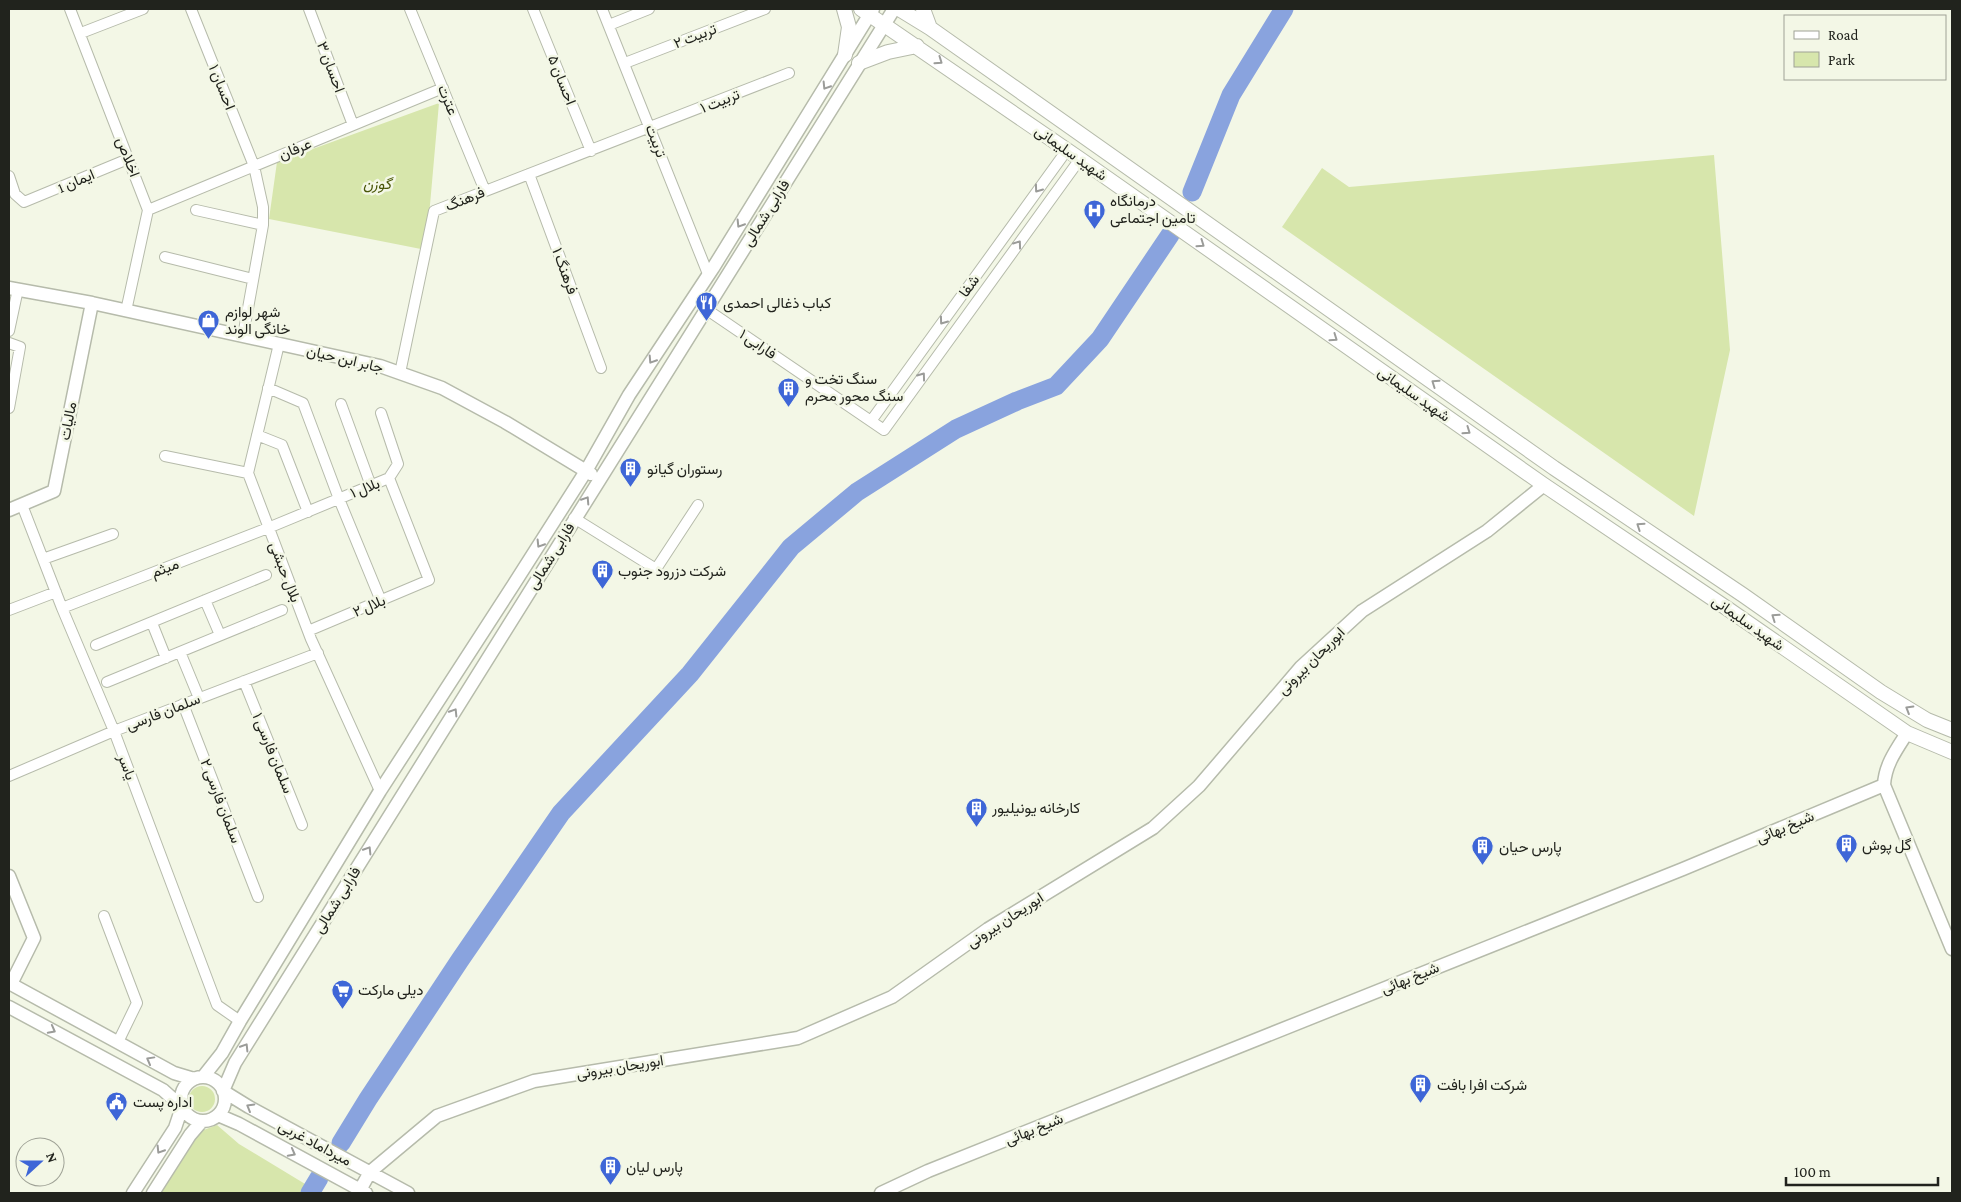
<svg xmlns="http://www.w3.org/2000/svg" width="1961" height="1202" font-family="'Crimson Pro',Vazirmatn,serif">
<style>
.green{fill:#d7e6ac}
.lines{fill:none;stroke-linecap:round;stroke-linejoin:round}
.river{stroke:#89a3de;stroke-width:19}
.minor-casing{stroke:#b6bbab;stroke-width:12}
.tertiary-casing{stroke:#b6bbab;stroke-width:15}
.secondary-casing{stroke:#b6bbab;stroke-width:16}
.minor{stroke:#fff;stroke-width:10}
.tertiary{stroke:#fff;stroke-width:12}
.secondary{stroke:#fff;stroke-width:14}
.oneway{stroke:#9b9c99}
.labels{text-anchor:middle;stroke-width:5;stroke-linejoin:round;paint-order:stroke}
.street-label{font-size:15px;fill:#21231d;stroke:#f3f7e6}
.park-label{font-size:15px;font-style:italic;fill:#495608;stroke:#f3f7e6}
.poi-label{font-size:15px;fill:#21231d;stroke:#f3f7e6;text-anchor:start}
</style>
<rect width="100%" height="100%" fill="#f3f7e6"/>
<path class="green" d="M439 103 426 250 269 219 277 162Z
M1714 155 1730 350 1694 516 1282 227 1322 168 1349 187Z
M189 1099a13 13 0 1 1 26 0a13 13 0 1 1-26 0Z
M217 1125 239 1144 320 1193H161L201 1131Z"/>
<g class="lines">
<path class="river" d="M1192 192 1231 95 1284 9
M341 1143 368 1099 460 960 561 813 690 674 791 547 857 492 956 429 1017 401 1056 386 1100 339 1170 235
M310 1193 319 1178"/>
<defs>
<path id="minor" d="M70 9 148 210 126 311
M191 9 254 166 263 207V225L243 336
M309 9 353 125
M410 9 485 191
M533 9 591 151
M602 9 708 274
M609 25 649 9
M81 33 143 9
M625 63 765 9
M529 174 601 368
M9 176 15 194 24 202 128 159
M148 210 443 88
M196 210 263 225
M165 257 253 279
M706 309 884 430 1080 159
M9 331 18 289
M9 343 20 347 9 408
M279 344 248 473 311 639 380 791
M400 373 434 211 789 73
M268 388 303 403 339 499 381 601
M341 404 371 486
M381 413 398 464 389 478
M871 421 1067 150
M257 435 282 445 308 512
M165 456 248 473
M22 505 62 608 114 731 217 1005 240 1021
M574 518 656 569 698 505
M43 559 113 534
M205 600 220 635
M62 608 268 528 389 478 429 580 308 631
M9 610 56 592
M152 623 166 658
M96 645 266 575
M180 652 199 698
M244 681 302 825
M107 682 282 610
M183 704 258 897
M9 776 114 731 318 653
M104 916 137 1003 118 1042"/>
<path id="tertiary" d="M9 288 92 303 380 366 442 388 505 422 591 474
M9 510 54 491 92 303
M1907 733C1896 750 1885 765 1884 785L1952 949
M9 876 34 938 11 984
M9 983 174 1073 194 1079
M9 1007 163 1090 182 1107 175 1128 133 1193
M203 1077 222 1053 240 1021 380 791 514 584 586 471 629 395 713 268 873 9
M181 1099a22 22 0 1 1 44 0a22 22 0 1 1-44 0Z
M218 1115 239 1124 366 1193
M360 1190 370 1172 437 1116 534 1081 798 1038 892 997 988 929 1153 828 1199 786 1301 667 1362 611 1487 531 1544 485
M153 1193 190 1135 202 1121
M408 1193 249 1107 223 1091 235 1063 894 9
M881 1193 928 1171 1683 869 1884 785"/>
<path id="secondary" d="M844 9 849 27 845 55
M861 9 1080 159 1544 485 1728 609 1907 733 1952 752
M899 9 930 28 1554 468 1743 595 1881 692 1927 720 1952 730
M923 9 930 28
M859 63 888 52 917 46"/>
</defs>
<use href="#minor" class="minor-casing"/>
<use href="#tertiary" class="tertiary-casing"/>
<use href="#secondary" class="secondary-casing"/>
<use href="#minor" class="minor"/>
<use href="#tertiary" class="tertiary"/>
<use href="#secondary" class="secondary"/>
</g>
<defs><path id="oneway-chevron" d="M-2-3.5L2.5 0L-2 3.5" fill="none" stroke-width="1.6" stroke-linecap="round" stroke-linejoin="round" transform="scale(1.25)"/></defs>
<g class="oneway">
<use href="#oneway-chevron" transform="translate(939 61) rotate(35)"/>
<use href="#oneway-chevron" transform="translate(826 86) rotate(122)"/>
<use href="#oneway-chevron" transform="translate(1038 189) rotate(126)"/>
<use href="#oneway-chevron" transform="translate(740 224) rotate(122)"/>
<use href="#oneway-chevron" transform="translate(1018 244) rotate(-54)"/>
<use href="#oneway-chevron" transform="translate(1201 244) rotate(35)"/>
<use href="#oneway-chevron" transform="translate(943 321) rotate(126)"/>
<use href="#oneway-chevron" transform="translate(1334 338) rotate(35)"/>
<use href="#oneway-chevron" transform="translate(652 360) rotate(123)"/>
<use href="#oneway-chevron" transform="translate(922 376) rotate(-54)"/>
<use href="#oneway-chevron" transform="translate(1435 383) rotate(-145)"/>
<use href="#oneway-chevron" transform="translate(1467 431) rotate(35)"/>
<use href="#oneway-chevron" transform="translate(586 500) rotate(-57)"/>
<use href="#oneway-chevron" transform="translate(1640 526) rotate(-146)"/>
<use href="#oneway-chevron" transform="translate(540 544) rotate(122)"/>
<use href="#oneway-chevron" transform="translate(1775 617) rotate(-145)"/>
<use href="#oneway-chevron" transform="translate(1909 709) rotate(-149)"/>
<use href="#oneway-chevron" transform="translate(454 712) rotate(-58)"/>
<use href="#oneway-chevron" transform="translate(368 850) rotate(-58)"/>
<use href="#oneway-chevron" transform="translate(52 1030) rotate(28)"/>
<use href="#oneway-chevron" transform="translate(245 1047) rotate(-58)"/>
<use href="#oneway-chevron" transform="translate(150 1060) rotate(-151)"/>
<use href="#oneway-chevron" transform="translate(250 1107) rotate(-150)"/>
<use href="#oneway-chevron" transform="translate(160 1150) rotate(122)"/>
<use href="#oneway-chevron" transform="translate(292 1153) rotate(28)"/>
</g>
<defs>
<symbol id="hospital-pin" viewBox="-11 -11 22 30"><path d="M0 17L-7.5 6A9.5 9.5 0 1 1 7.5 6Z" fill="#3e66d7" stroke="#f3f7e6"/><path d="M-5-5h3v3.5h4V-5h3V5h-3V1.5h-4V5h-3Z" fill="#fff"/></symbol>
<symbol id="restaurant-pin" viewBox="-11 -11 22 30"><path d="M0 17L-7.5 6A9.5 9.5 0 1 1 7.5 6Z" fill="#3e66d7" stroke="#f3f7e6"/><path d="M-5-6h1v4h1v-4h1v4h1v-4h1v5L-1.5 .5V6h-2V.5L-5-1ZM5-6V6H3V1.5H1.5Q1.5-4 5-6Z" fill="#fff"/></symbol>
<symbol id="shop-pin" viewBox="-11 -11 22 30"><path d="M0 17L-7.5 6A9.5 9.5 0 1 1 7.5 6Z" fill="#3e66d7" stroke="#f3f7e6"/><path d="M-5-2.5h2.3a2.7 3.5 0 0 1 5.4 0H5L5.5 6h-11ZM-1.5-2.5h3a1.5 2.3 0 0 0-3 0Z" fill="#fff"/></symbol>
<symbol id="building-pin" viewBox="-11 -11 22 30"><path d="M0 17L-7.5 6A9.5 9.5 0 1 1 7.5 6Z" fill="#3e66d7" stroke="#f3f7e6"/><path d="M-4-6H4V6H1V3H-1V6H-4ZM-2.5-4.3h1.7v1.8h-1.7ZM.8-4.3h1.7v1.8H.8ZM-2.5-1h1.7V.8h-1.7ZM.8-1h1.7V.8H.8Z" fill="#fff"/></symbol>
<symbol id="supermarket-pin" viewBox="-11 -11 22 30"><path d="M0 17L-7.5 6A9.5 9.5 0 1 1 7.5 6Z" fill="#3e66d7" stroke="#f3f7e6"/><path d="M-6-5.5h2.5l.6 2H6L4.5 2H-2.5L-4.4-4H-6ZM-1.5 3.2a1.3 1.3 0 1 0 .1 0ZM3 3.2a1.3 1.3 0 1 0 .1 0Z" fill="#fff"/></symbol>
<symbol id="civic-pin" viewBox="-11 -11 22 30"><path d="M0 17L-7.5 6A9.5 9.5 0 1 1 7.5 6Z" fill="#3e66d7" stroke="#f3f7e6"/><path d="M-.6-6.5H3V-4.5H.6V-3L4-1V1h2V6H-6V1h2V-1L-.6-3ZM-1.2 2.5V6h2.4V2.5Z" fill="#fff"/></symbol>
</defs>
<g fill-rule="evenodd">
<use href="#hospital-pin" x="1082" y="198" width="25" height="34"/>
<use href="#restaurant-pin" x="694" y="290" width="25" height="34"/>
<use href="#shop-pin" x="196" y="308" width="25" height="34"/>
<use href="#building-pin" x="776" y="376" width="25" height="34"/>
<use href="#building-pin" x="618" y="456" width="25" height="34"/>
<use href="#building-pin" x="590" y="558" width="25" height="34"/>
<use href="#building-pin" x="964" y="796" width="25" height="34"/>
<use href="#building-pin" x="1834" y="832" width="25" height="34"/>
<use href="#building-pin" x="1470" y="834" width="25" height="34"/>
<use href="#supermarket-pin" x="330" y="978" width="25" height="34"/>
<use href="#building-pin" x="1408" y="1072" width="25" height="34"/>
<use href="#civic-pin" x="104" y="1090" width="25" height="34"/>
<use href="#building-pin" x="598" y="1154" width="25" height="34"/>
</g>
<g class="labels">
<g class="street-label">
<text transform="translate(695 36) rotate(-21)" y="5">تربیت ۲</text>
<text transform="translate(331 67) rotate(69)" y="5">احسان ۳</text>
<text transform="translate(562 80) rotate(68)" y="5">احسان ۵</text>
<text transform="translate(222 87) rotate(68)" y="5">احسان ۱</text>
<text transform="translate(448 100) rotate(68)" y="5">عترت</text>
<text transform="translate(720 101) rotate(-22)" y="5">تربیت ۱</text>
<text transform="translate(656 141) rotate(69)" y="5">تربیت</text>
<text transform="translate(295 149) rotate(-22)" y="5">عرفان</text>
<text transform="translate(1071 153) rotate(35)" y="5">شهید سلیمانی</text>
<text transform="translate(128 157) rotate(69)" y="5">اخلاص</text>
<text transform="translate(76 181) rotate(-23)" y="5">ایمان 1</text>
<text transform="translate(465 199) rotate(-22)" y="5">فرهنگ</text>
<text transform="translate(766 213) rotate(-58)" y="5">فارابی شمالی</text>
<text transform="translate(565 271) rotate(70)" y="5">فرهنگ ۱</text>
<text transform="translate(969 286) rotate(-54)" y="5">شفا</text>
<text transform="translate(758 344) rotate(34)" y="5">فارابی ۱</text>
<text transform="translate(345 359) rotate(13)" y="5">جابر ابن حیان</text>
<text transform="translate(1414 394) rotate(35)" y="5">شهید سلیمانی</text>
<text transform="translate(68 421) rotate(-79)" y="5">مالیات</text>
<text transform="translate(365 488) rotate(-22)" y="5">بلال ۱</text>
<text transform="translate(551 556) rotate(-58)" y="5">فارابی شمالی</text>
<text transform="translate(165 568) rotate(-21)" y="5">میثم</text>
<text transform="translate(285 572) rotate(69)" y="5">بلال حبشی</text>
<text transform="translate(369 606) rotate(-23)" y="5">بلال ۲</text>
<text transform="translate(1748 623) rotate(35)" y="5">شهید سلیمانی</text>
<text transform="translate(1311 661) rotate(-45)" y="5">ابوریحان بیرونی</text>
<text transform="translate(163 712) rotate(-21)" y="5">سلمان فارسی</text>
<text transform="translate(273 753) rotate(68)" y="5">سلمان فارسی ۱</text>
<text transform="translate(127 767) rotate(69)" y="5">یاسر</text>
<text transform="translate(221 801) rotate(69)" y="5">سلمان فارسی ۲</text>
<text transform="translate(1785 827) rotate(-23)" y="5">شیخ بهائی</text>
<text transform="translate(337 900) rotate(-58)" y="5">فارابی شمالی</text>
<text transform="translate(1005 920) rotate(-33)" y="5">ابوریحان بیرونی</text>
<text transform="translate(1410 978) rotate(-22)" y="5">شیخ بهائی</text>
<text transform="translate(620 1067) rotate(-9)" y="5">ابوریحان بیرونی</text>
<text transform="translate(1034 1129) rotate(-22)" y="5">شیخ بهائی</text>
<text transform="translate(315 1143) rotate(28)" y="5">میرداماد غربی</text>
</g>
<g class="park-label">
<text x="377" y="189">گوزن</text>
</g>
<g class="poi-label">
<text x="1110" y="206">درمانگاه<tspan x="1110" dy="17">تامین اجتماعی</tspan></text>
<text x="723" y="308">کباب ذغالی احمدی</text>
<text x="225" y="317">شهر لوازم<tspan x="225" dy="17">خانگی الوند</tspan></text>
<text x="805" y="384">سنگ تخت و<tspan x="805" dy="17">سنگ محور محرم</tspan></text>
<text x="647" y="474">رستوران گیانو</text>
<text x="618" y="576">شرکت دزرود جنوب</text>
<text x="992" y="813">کارخانه یونیلیور</text>
<text x="1862" y="850">گل پوش</text>
<text x="1499" y="852">پارس حیان</text>
<text x="358" y="995">دیلی مارکت</text>
<text x="1437" y="1090">شرکت افرا بافت</text>
<text x="133" y="1107">اداره پست</text>
<text x="626" y="1172">پارس لیان</text>
</g>
</g>
<rect width="1961" height="1202" fill="none" stroke="#21231d" stroke-width="20"/>
<rect x="1784" y="15" width="162" height="65" fill="#f3f7e6" stroke="#9fa296"/>
<rect x="1794" y="31" width="25" height="8" fill="#ffffff" stroke="#9fa296"/>
<text x="1828" y="40" font-size="15" fill="#21231d">Road</text>
<rect x="1794" y="52" width="25" height="15" fill="#d7e6ac" stroke="#9fa296"/>
<text x="1828" y="65" font-size="15" fill="#21231d">Park</text>
<g transform="translate(40 1162) rotate(69)"><circle r="24" fill="#f3f7e6" stroke="#9fa296"/>
<path d="M0-4L9 19L0 12L-9 19Z" fill="#3e66d7"/>
<text y="-8" font-size="14" font-weight="bold" text-anchor="middle" fill="#21231d">N</text>
</g>
<path d="M1786 1177v8h152v-8" fill="none" stroke="#21231d" stroke-width="2.5"/>
<text x="1794" y="1177" font-size="15" fill="#21231d" stroke="#f3f7e6" stroke-width="4" paint-order="stroke">100 m</text>
</svg>
